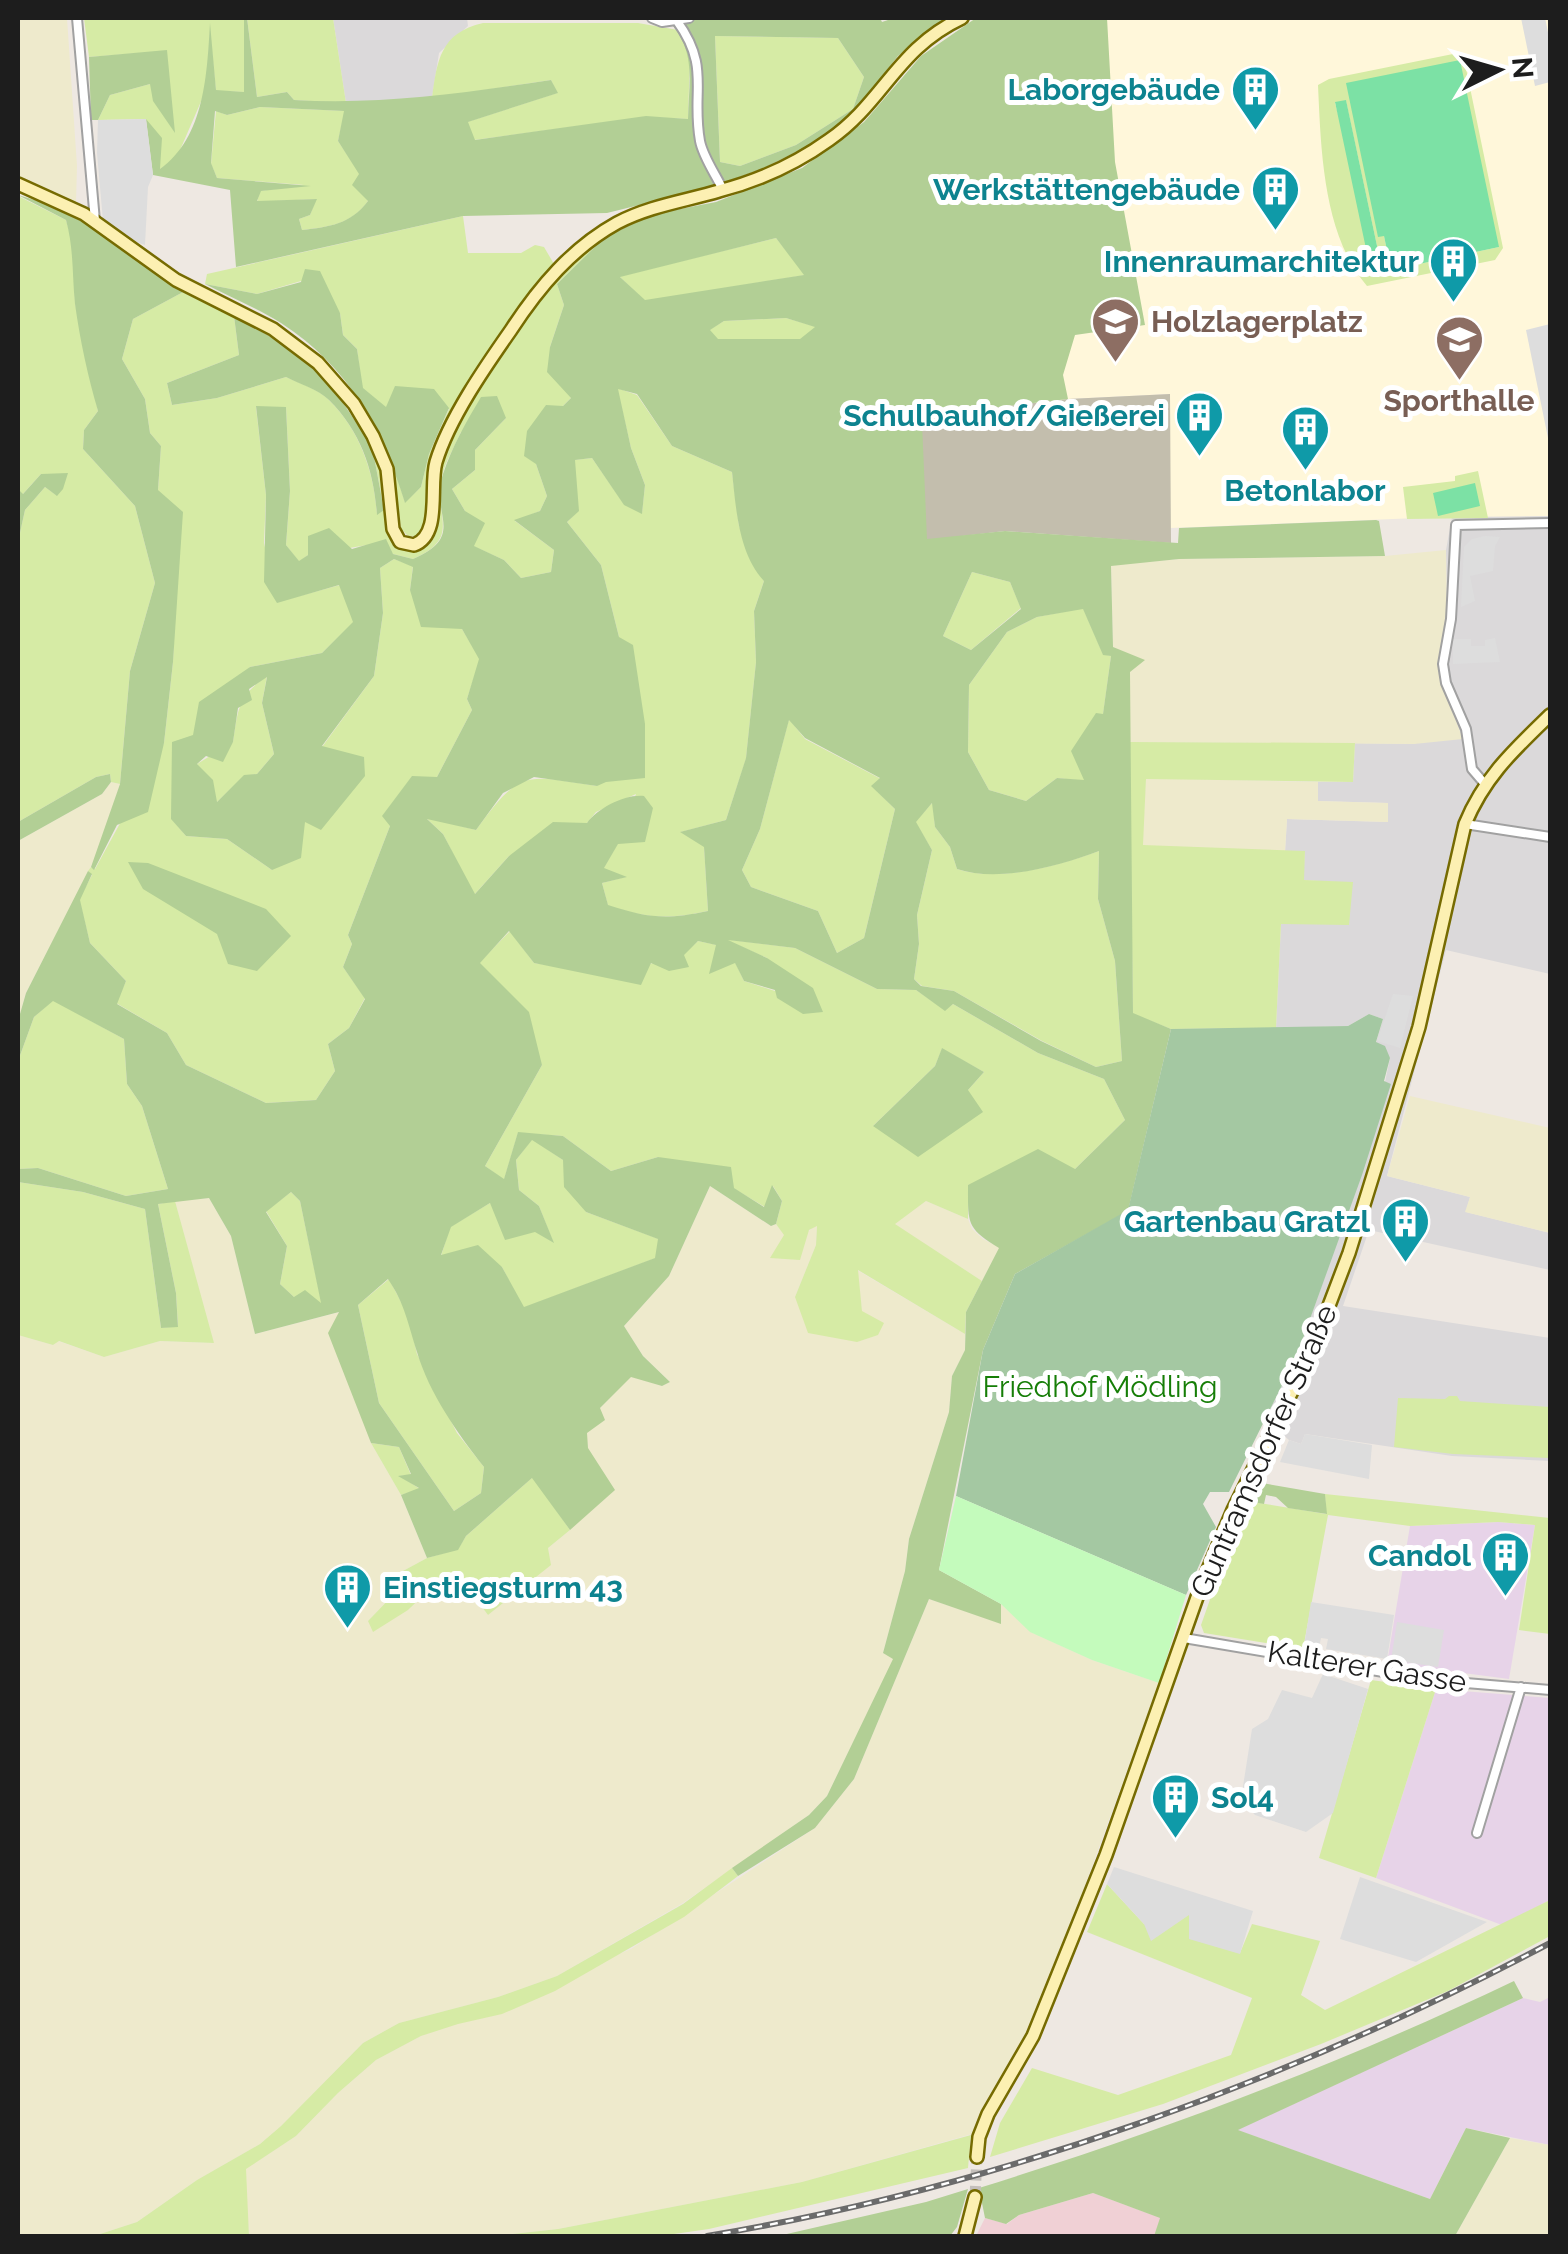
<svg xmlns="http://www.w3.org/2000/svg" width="1568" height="2254" font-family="Raleway,sans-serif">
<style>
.residential{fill:#dbd9da}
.commercial{fill:#f0d0d5}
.industrial{fill:#e7d3e8}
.education{fill:#fff7da}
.construction{fill:#c3bead}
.farmland{fill:#eeeacc}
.grass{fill:#d6eba5;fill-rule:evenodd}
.forest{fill:#b2cf95;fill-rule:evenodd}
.cemetery{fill:#a4c8a2}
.park{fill:#c4fbbc}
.pitch{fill:#7ce1a5}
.parking{fill:#ddd}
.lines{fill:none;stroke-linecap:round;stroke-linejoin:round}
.secondary-tunnel{stroke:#c4bfbb;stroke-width:11;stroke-dasharray:11 5.5;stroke-linecap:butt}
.street-casing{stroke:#a1a1a1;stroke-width:12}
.secondary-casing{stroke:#766b01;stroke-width:16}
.street{stroke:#fff;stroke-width:8}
.secondary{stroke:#fcf0b2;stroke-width:11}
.rail-casing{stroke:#6b6b6b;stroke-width:6}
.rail{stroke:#fff;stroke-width:2.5;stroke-dasharray:8;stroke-linecap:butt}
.labels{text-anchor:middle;stroke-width:10;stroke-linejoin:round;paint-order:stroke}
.culture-label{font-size:30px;font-weight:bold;fill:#0d838f;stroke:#fff;text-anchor:end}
.education-label{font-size:30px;font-weight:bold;fill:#785e54;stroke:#fff;text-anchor:start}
.park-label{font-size:30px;fill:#167e07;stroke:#fff}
.street-label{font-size:30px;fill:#1d1d1d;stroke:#fff}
</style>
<rect width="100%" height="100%" fill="#eee8e2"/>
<path class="residential" d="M333 18H467L468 26 439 53 432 98 346 103Z
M1550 516V974L1446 950 1387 1176 1470 1197 1466 1212 1550 1233V1270L1369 1230 1343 1306 1550 1338V1461L1452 1456 1305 1434 1301 1444 1289 1440 1265 1419 1297 1355 1324 1279 1390 1084 1385 1082 1390 1058 1376 1043 1383 1019 1369 1014 1348 1026 1276 1028 1281 924 1353 883 1303 880 1305 851 1285 852 1287 819 1388 822V803L1317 801 1318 782H1353L1355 743 1414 744 1459 722 1441 682 1438 663 1447 619 1446 550 1452 517Z"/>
<path class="commercial" d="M1093 2193 1161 2218 1154 2236H976L985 2218 1007 2224 1019 2215Z"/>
<path class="industrial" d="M1498 1522 1535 1525 1509 1679 1387 1663 1410 1526Z
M1436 1689 1550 1698V1900L1502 1925 1376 1878Z
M1550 1997V2145L1466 2128 1430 2199 1237 2130 1523 1998 1540 2002Z"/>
<path class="education" d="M976 18H1547L1550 32V516L1442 517 1170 528V394L1068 399 965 411 802 168 864 122 921 56Z"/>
<path class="construction" d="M1170 394 1171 543 1005 531 937 539 790 571 922 422H962L965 411 1068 399Z"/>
<path class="farmland" d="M18 18H67L77 166 76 203 18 179Z
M1446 550 1447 619 1438 663 1441 682 1463 739 1414 744 1129 742 1130 671 1113 647 1111 565 1179 559 1385 556Z
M1146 778 1318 782V801L1388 803V822L1287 819 1285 852 1142 846Z
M111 782 120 784 98 853 26 993 18 1021V841L102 794Z
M1410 1096 1550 1128V1233L1465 1212 1470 1197 1387 1176Z
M710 1186 771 1226 776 1224 785 1235 771 1258 817 1225 816 1245 795 1297 862 1311 857 1270 965 1334V1350L952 1376 949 1412 909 1539 905 1571 883 1653 894 1658 827 1796 809 1815 683 1903 557 1976 498 1997 399 2023 363 2043 281 2126 260 2144 197 2180 137 2222 94 2236 18 2235V1335L53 1345 58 1341 104 1357 160 1341 213 1343 175 1201 209 1198 231 1236 255 1334 340 1312 371 1443 401 1495 427 1558 390 1578 394 1594 368 1621 408 1610 432 1587 461 1578 488 1615 550 1565 548 1548 570 1530 588 1448 586 1433 604 1420 599 1409 631 1376 662 1386 670 1382 643 1356 624 1326 669 1276Z
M926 1201 968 1219 972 1229 983 1239 1000 1248 982 1281 894 1224Z
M929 1599 1000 1623 1001 1604 1031 1632 1092 1660 1159 1683 1052 1976 1018 2053 985 2103 979 2132 802 2182 558 2229 495 2236H249L245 2169 296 2136 338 2093 376 2060 421 2036 631 1949 815 1828 854 1779Z
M1510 2138 1550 2145V2236H1455Z"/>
<path class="grass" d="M84 18H244V92L216 91 210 33 206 90 177 157 159 170 146 119 98 120 110 95 150 84 167 51 89 57Z
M247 18H333L346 103 294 100 287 92 257 97Z
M483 23H638L678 30 690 55 688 119 646 117 474 140 467 122 557 93 551 80 432 98C437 61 440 33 483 23Z
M715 36 838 38 864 77 853 109 796 145 740 166 720 162Z
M1453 54 1462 58 1467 73 1503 248 1495 260 1367 286C1323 235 1321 150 1318 85L1329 79ZM1346 101 1383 274 1382 275 1335 103ZM1384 236 1499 247 1391 270Z
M260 107 345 111 338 141 360 174 368 201C352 224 329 227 302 230L299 219 310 215 316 199 257 202 260 191 304 185 217 178 211 164 216 111 227 115Z
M18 196 66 220 74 247 75 303 98 411 84 430 83 449 135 506 155 583 130 671 120 784 111 782 110 774 96 777 18 822V542L25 510 45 487 56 495 67 474H41L22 495 18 489Z
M463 216 468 253H521L535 245 544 247 554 264C509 323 467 388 434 454 421 481 435 512 416 536H408L401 529 394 479 374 421 391 458 405 502 421 487 429 454 449 409 386 408 362 388 357 349 343 335 340 313 301 281 257 294 205 284 207 274Z
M605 237 557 284 564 305 550 347 571 398 563 406 536 464 547 496 540 511 515 521 554 550 551 572 521 578 504 560 473 546 465 511 452 489 475 470V450L506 418 461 432C455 446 445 462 442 477 433 517 463 537 413 559L393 554 379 543 308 555 299 562 286 545 290 491 286 407H256L266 495 264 543 277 602 340 585 354 622 322 653 250 667 193 736 171 818 186 836 227 839 272 870 305 821 322 747 374 676 383 613 380 568 394 559 413 566 410 590 462 629 480 659 467 699 472 710 437 777 390 826 348 935 352 944 343 967 365 998 349 1028 328 1044 335 1071 316 1100 266 1103 186 1065 167 1033 116 1003 126 981 90 943 79 899 92 875 88 871 91 867 95 869 164 743 173 662 176 589 158 490 161 446 150 433 145 399 122 359 133 319 185 291 234 316 239 355 167 383 172 405 217 398 286 377C299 383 318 389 328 399 360 430 374 472 377 514L384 509 372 446 386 486 387 523 392 540 399 549C412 552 425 552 433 539 445 518 434 487 440 464 452 420 530 303 563 270 576 257 589 247 605 237Z
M776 238 806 275 645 301 619 276Z
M786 318 817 327 801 339H717L709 330 724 321Z
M617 388 637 395 672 446 732 472 739 526 764 581 754 611 756 662 746 759 726 820 681 832 704 846 708 911C665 920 649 918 608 906L602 883 625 877 603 869 618 843 636 794 596 812 587 823 509 856 474 895 443 834 425 817 476 830C521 768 525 775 597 786L619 637 601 565 567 522 578 511 574 460 592 458 624 504 642 513 645 485 631 448Z
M1478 471 1488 518 1407 519 1403 487 1455 481V476Z
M972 572 1010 582 1021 608 971 650 943 636Z
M1083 608 1103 654 1111 656 1103 715 1085 781 1057 778 1026 801 989 790 968 752 969 685 1007 632 1037 617Z
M267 676 262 703 274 754 257 774 244 776 216 803 197 764 233 742C238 709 238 696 267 676Z
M789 719 805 739 881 779 872 786 895 809 864 938 837 953 818 911 751 887 742 870 760 829Z
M1129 742 1355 743 1353 782 1146 779 1143 845 1305 851 1304 880 1353 882 1349 925 1281 924 1276 1028 1171 1029 1133 1014Z
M933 802 935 827 950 847 957 869C997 883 1061 865 1099 851L1098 899 1115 961 1122 1061 1096 1067 1042 1041 954 991 922 986 914 979 919 944 917 915 932 850 915 822Z
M510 931 534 963C579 971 665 975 698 941L717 945 710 973 735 962 744 981 775 991 767 958 724 939 795 948 877 989 916 990 945 1010 953 1004 1038 1053 1104 1079 1125 1120 1075 1169 968 1185V1219L926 1201 895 1224 982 1281 966 1312 965 1334 858 1270 862 1311 884 1323 878 1335 857 1342 808 1333 795 1297 816 1245 817 1226 809 1230 800 1260 770 1258 784 1235 776 1224 782 1201 773 1186 765 1207 733 1188 658 1157 611 1171 563 1136 518 1133 504 1180 485 1166 542 1065 479 963ZM942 1049 984 1072 968 1090 873 1126 935 1066Z
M53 1000 124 1039 127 1084 142 1106 168 1189 126 1196 38 1168 18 1169V1061L34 1017Z
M532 1139 563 1160 586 1212 659 1239 656 1258 523 1308 502 1267 441 1256 450 1227 490 1203 553 1242 539 1206 519 1190 516 1160Z
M18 1182 83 1192 145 1209 161 1328 178 1326 176 1293 158 1204 175 1201 214 1343 160 1341 104 1357 59 1341 53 1345 18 1335Z
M291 1192 300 1201 322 1305 295 1298 280 1284 287 1246 266 1211Z
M389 1279 409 1317 417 1354 457 1433 484 1467 481 1493 454 1511 379 1403 358 1305Z
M1449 1396H1457L1460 1401 1550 1407V1458L1453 1454 1394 1447 1398 1398 1445 1399Z
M371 1443 399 1447 411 1475 400 1476 420 1489 401 1495Z
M533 1477 570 1530 548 1548 551 1565 488 1615 461 1579 432 1587 408 1610 373 1632 368 1621 394 1594 390 1578 427 1558 458 1549 466 1536Z
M1325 1494 1550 1518V1634L1519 1630 1535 1525 1498 1522 1410 1526 1328 1515 1303 1649 1204 1633 1201 1625 1225 1557 1253 1502 1326 1514Z
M1371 1680 1436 1689 1376 1878 1319 1858Z
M732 1868 738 1876 684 1917 555 1991 502 2014 458 2024 421 2036 376 2060 338 2093 296 2136 246 2169 249 2236H94L137 2222 197 2180 260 2144 281 2126 363 2043 399 2023 498 1997 557 1976 683 1904Z
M1107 1884 1144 1924 1190 1914 1240 1953 1252 1924 1320 1941 1301 1995 1325 2010 1550 1900V1936L1448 1991 1321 2044 1163 2104 990 2157 1000 2123 1032 2068 1118 2095 1231 2055 1252 1998 1087 1932Z
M971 2135 968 2168 709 2229 660 2236H495L558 2229 802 2182Z"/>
<path class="forest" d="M244 18H247L257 97 287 92 294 100C381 105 465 93 551 80L558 93 468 122 475 140 646 116 688 119C689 77 697 50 666 18H880L882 22 894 18H951L929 31 898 56 846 122 818 141 764 168 712 187 607 213 463 216 236 267 230 190 153 175 146 119 162 138 160 169C205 137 207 73 210 23L216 90 244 92ZM715 36 838 38 864 77 853 109 796 145 740 166 720 162ZM260 107 344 111 338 141 359 174 352 185 368 201C351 224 329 227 302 230L299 219 310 215 317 199 257 201 261 191 311 186 217 178 211 163 215 111 227 115Z
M976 18H1107L1115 162 1145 325 1075 335 1063 375 1068 399 965 411 962 422 922 423 927 539 1005 531 1178 543 1179 528 1376 520 1379 521 1385 556 1179 559 1111 566 1113 647 1145 660 1130 672 1133 1013 1171 1029 1128 1211 1015 1274 983 1350 939 1570 1001 1604V1624L929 1599 854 1779 815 1828 738 1876 732 1868 809 1815 827 1796 893 1659 883 1653 905 1571 909 1539 949 1412 952 1376 965 1350 966 1312 999 1248C966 1228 968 1223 968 1185L1038 1149 1075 1169 1125 1120 1104 1079 1038 1053 953 1004 945 1011 916 990 877 989 795 948 728 940 767 958 813 988 823 1012 803 1014 777 998 775 990 744 981 735 963 709 974 716 945 698 941 684 955 689 967 669 971 651 963 641 985 534 963 509 931 480 963 529 1012 542 1065 485 1166 504 1179 518 1132 563 1136 611 1171 658 1157 731 1167 734 1188 764 1207 772 1185 782 1201 776 1224 771 1226 710 1186 669 1276 624 1326 643 1356 670 1382 662 1386 631 1377 600 1408 605 1420 587 1433 588 1448 615 1490 570 1530 532 1478 466 1536 458 1550 427 1558 401 1495 419 1488 398 1476 411 1474 399 1447 371 1443 328 1333 339 1312 255 1334 231 1236 209 1198 158 1204 176 1293 178 1327 161 1328 145 1209 83 1192 18 1182V1169L38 1168 126 1196 168 1189 142 1106 127 1084 124 1039 53 1001 34 1017 18 1061V1021L26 993 88 871 92 874 80 900 90 943 126 981 117 1004 167 1033 186 1065 266 1103 316 1100 335 1071 328 1044 349 1028 365 999 343 967 352 944 348 935 390 826 382 816 412 776 437 777 472 710 467 699 479 659 462 629 421 627 410 590 413 567 394 559 380 568 383 613 374 676 322 746 364 757 365 776 321 830 305 822 301 858 272 870 227 839 186 836 171 819 172 742 193 735 199 702 250 667 322 653 353 622 339 585 277 603 264 582 266 495 256 406 286 407 290 491 286 545 299 561 308 555V536L329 528 352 549 386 539 393 554 413 559C468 535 429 514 443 474 452 447 466 422 481 397L497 396 506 418 475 450V470L452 489 465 511 485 523 474 546 504 560 521 578 551 572 554 550 514 520 540 511 547 496 536 464 524 456 527 431 546 405 563 406 571 398 547 372 550 347 564 305 557 284 605 237 654 214 716 202 802 168 864 122 921 56ZM776 238 804 275 645 300 620 277ZM786 318 815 327 800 339H718L710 330 724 321ZM618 389 637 394 672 446 732 472C736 507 738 553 764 581L754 611 756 662 746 758 726 820 680 832 704 847 708 911C665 920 649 918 608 905L602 883 627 877 604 868 618 844 645 842 653 808 644 796C625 794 598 808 587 823L553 822 509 856 475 894 443 834 427 819 476 830 503 793 534 777 597 786 606 782 645 778V724L633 645 619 637 601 565 567 522 579 511 575 460 592 458 624 505 642 514 645 485 631 448ZM972 572 1010 582 1021 609 971 650 943 636ZM1083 609 1103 655 1111 656 1103 714 1096 713 1071 751 1084 780 1057 778 1026 801 989 790 968 752 969 685 1007 632 1037 617ZM267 677 262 703 274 754 257 774 244 775 217 802 213 780 197 764 206 756 223 762 233 742 238 708 252 700 249 689ZM789 720 805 738 880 778 871 786 895 809 864 938 837 953 818 911 751 887 742 870 760 829ZM932 803 935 827 950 847 957 869C998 883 1060 866 1099 851L1098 899 1115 961 1122 1061 1096 1067 1041 1041 954 991 921 986 914 979 919 944 917 915 932 850 916 822ZM532 1140 563 1160 564 1187 586 1212 658 1239 655 1258 524 1307 502 1267 478 1245 441 1255 451 1227 490 1203 505 1240 535 1232 554 1243 539 1206 519 1190 516 1160ZM291 1192 300 1201 321 1303 305 1290 294 1297 280 1284 287 1246 266 1212ZM388 1279C405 1304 408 1324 417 1352 429 1393 458 1434 484 1467L481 1493 454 1511 379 1403 358 1305Z
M167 50 175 133 153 101 150 84 110 95 98 120H91L89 57Z
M18 195 68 210 185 291 133 319 122 359 145 399 150 433 161 446 158 490 183 512 173 662 164 743 148 812 117 825 94 870 91 867 120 784 130 671 155 583 135 506 83 449 84 430 98 411C88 377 80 340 75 304 72 275 74 249 66 220Z
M305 269 320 271 340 313 343 335 357 349 363 388 386 407 395 386 434 389 449 408 429 454 421 487 405 503C382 428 349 367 281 323 257 308 230 297 205 284L257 294 301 282Z
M234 316 297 352 329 382 372 446 384 510 377 515C374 471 361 432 329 400 318 389 299 384 286 377L217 398 172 405 167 383 239 355Z
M68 473 63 489 57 496 45 487 25 510 18 542V640V489L23 494 41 474Z
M110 774 111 782 102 794 18 841V822L96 777Z
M128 862 148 863 266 909 291 936 257 971 228 964 217 934 143 889Z
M942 1048 984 1072 968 1090 983 1112 918 1157 873 1126 935 1066Z
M1262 1483 1325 1494 1327 1514 1288 1508 1276 1497 1266 1495 1264 1504 1253 1502Z
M1514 1981 1523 1998 1238 2130 1430 2199 1466 2128 1510 2138 1455 2236H1154L1160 2218 1093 2193 1019 2215 1006 2224 985 2218 979 2188C1163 2131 1340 2064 1514 1981Z
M968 2189 957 2227 950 2236H778L926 2202Z"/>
<path class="cemetery" d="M1369 1014 1383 1019 1376 1042 1385 1046 1390 1058 1384 1081 1391 1084 1362 1175 1297 1355 1229 1492H1210L1203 1504 1216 1527 1186 1595 956 1496 983 1350 1015 1274 1128 1210 1171 1029 1348 1026Z"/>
<path class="park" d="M956 1496 1186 1595 1159 1683 1092 1660 1030 1632 1001 1604 939 1570Z"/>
<path class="pitch" d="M1460 60 1499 247 1391 270 1384 236 1378 237 1346 83Z
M1346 100 1383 274 1372 277 1335 102Z
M1475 483 1480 506 1438 516 1433 493Z"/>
<path class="parking" d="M1521 18H1545L1550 42V82L1535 86Z
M146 119 153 175 148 187 145 245 127 239 103 221 97 153 98 120Z
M1550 324V438H1548L1526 330Z
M1485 536 1500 537 1495 546 1493 571 1470 576 1475 601 1461 607 1464 547 1472 539Z
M1495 638 1500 662 1453 664V639H1471V646H1485V640Z
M1393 994 1413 996 1400 1048 1377 1041Z
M1305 1434 1372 1445 1369 1479 1280 1462 1289 1440 1301 1444Z
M1311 1602 1394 1615 1387 1659 1326 1649 1328 1639 1321 1638 1319 1648 1304 1646Z
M1397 1622 1444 1630 1438 1667 1391 1660Z
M1323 1674 1368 1689 1333 1813 1306 1832 1255 1815 1241 1799 1252 1729 1268 1719 1282 1690 1312 1698Z
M1114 1867 1253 1911 1240 1954 1189 1939V1915L1151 1941 1144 1924 1107 1884Z
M1360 1877 1487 1922 1416 1962 1340 1939Z"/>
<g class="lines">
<path class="secondary-tunnel" d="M975 2197 977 2157"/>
<defs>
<path id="street" d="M77 18 95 221
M652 18 662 22 689 18
M677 21C711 68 691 91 700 141 703 157 716 175 723 190
M1484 783 1472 769 1466 729 1446 683 1443 664 1451 619 1456 525 1550 523
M1465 824 1550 837
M1184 1638 1430 1680 1550 1690
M1477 1833 1521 1687"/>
<path id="secondary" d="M18 184 84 214 176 280 273 329 318 363 354 404 373 436 387 469 393 529 400 542 414 545C442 535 429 486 436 462 449 419 485 367 511 330 539 287 572 248 617 223 649 206 685 201 719 191 757 181 797 163 829 140 884 102 896 49 962 18
M977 2157 979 2137 988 2114 1033 2036 1106 1855 1201 1586 1233 1510 1311 1353 1349 1253 1419 1027 1465 824C1485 776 1514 750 1550 715
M965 2236 975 2197"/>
</defs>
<use href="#street" class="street-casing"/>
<use href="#secondary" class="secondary-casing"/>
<use href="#street" class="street"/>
<use href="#secondary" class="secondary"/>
<defs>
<path id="rail" d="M707 2236C996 2188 1292 2080 1550 1943"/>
</defs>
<use href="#rail" class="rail-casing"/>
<use href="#rail" class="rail"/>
</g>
<defs>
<symbol id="building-pin" viewBox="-11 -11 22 30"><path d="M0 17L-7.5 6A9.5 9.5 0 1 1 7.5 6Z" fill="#0f9aa8" stroke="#fff"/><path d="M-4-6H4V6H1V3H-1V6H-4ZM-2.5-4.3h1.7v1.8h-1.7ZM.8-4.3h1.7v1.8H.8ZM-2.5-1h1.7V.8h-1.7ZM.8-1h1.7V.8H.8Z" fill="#fff"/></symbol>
<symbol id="university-pin" viewBox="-11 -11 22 30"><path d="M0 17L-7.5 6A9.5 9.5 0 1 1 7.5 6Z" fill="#8d6e63" stroke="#fff"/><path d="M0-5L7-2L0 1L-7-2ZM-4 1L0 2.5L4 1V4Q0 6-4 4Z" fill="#fff"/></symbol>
</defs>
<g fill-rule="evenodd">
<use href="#building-pin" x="1228" y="62" width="55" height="75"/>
<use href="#building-pin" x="1248" y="162" width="55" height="75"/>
<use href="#building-pin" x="1426" y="234" width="55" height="75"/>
<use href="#university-pin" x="1088" y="294" width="55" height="75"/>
<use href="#university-pin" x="1432" y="312" width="55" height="75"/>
<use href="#building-pin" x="1172" y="388" width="55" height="75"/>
<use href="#building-pin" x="1278" y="402" width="55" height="75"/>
<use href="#building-pin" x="1378" y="1194" width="55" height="75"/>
<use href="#building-pin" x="1478" y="1528" width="55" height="75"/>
<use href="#building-pin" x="320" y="1560" width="55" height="75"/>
<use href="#building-pin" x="1148" y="1770" width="55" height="75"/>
</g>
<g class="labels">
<g class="culture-label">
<text x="1220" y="100">Laborgebäude</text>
<text x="1240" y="200">Werkstättengebäude</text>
<text x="1419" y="272">Innenraumarchitektur</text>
<text x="1165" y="426">Schulbauhof/Gießerei</text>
<text x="1305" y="501" text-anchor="middle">Betonlabor</text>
<text x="1370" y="1232">Gartenbau Gratzl</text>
<text x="1471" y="1566">Candol</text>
<text x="383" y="1598" text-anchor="start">Einstiegsturm 43</text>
<text x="1211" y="1808" text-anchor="start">Sol4</text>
</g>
<g class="education-label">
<text x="1151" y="332">Holzlagerplatz</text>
<text x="1459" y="411" text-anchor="middle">Sporthalle</text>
</g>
<g class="park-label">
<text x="1100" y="1397">Friedhof Mödling</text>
</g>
<g class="street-label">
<text transform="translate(1264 1451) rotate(-66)" y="10">Guntramsdorfer Straße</text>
<text transform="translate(1367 1667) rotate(9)" y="10">Kalterer Gasse</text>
</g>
</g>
<rect width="1568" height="2254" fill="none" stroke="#1d1d1d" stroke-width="40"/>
<g transform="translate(1498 70) rotate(85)" stroke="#ffffff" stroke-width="8" paint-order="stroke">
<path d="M0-8L18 38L0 25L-18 38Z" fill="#1d1d1d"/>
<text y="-15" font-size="28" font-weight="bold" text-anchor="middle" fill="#1d1d1d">N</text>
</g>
</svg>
